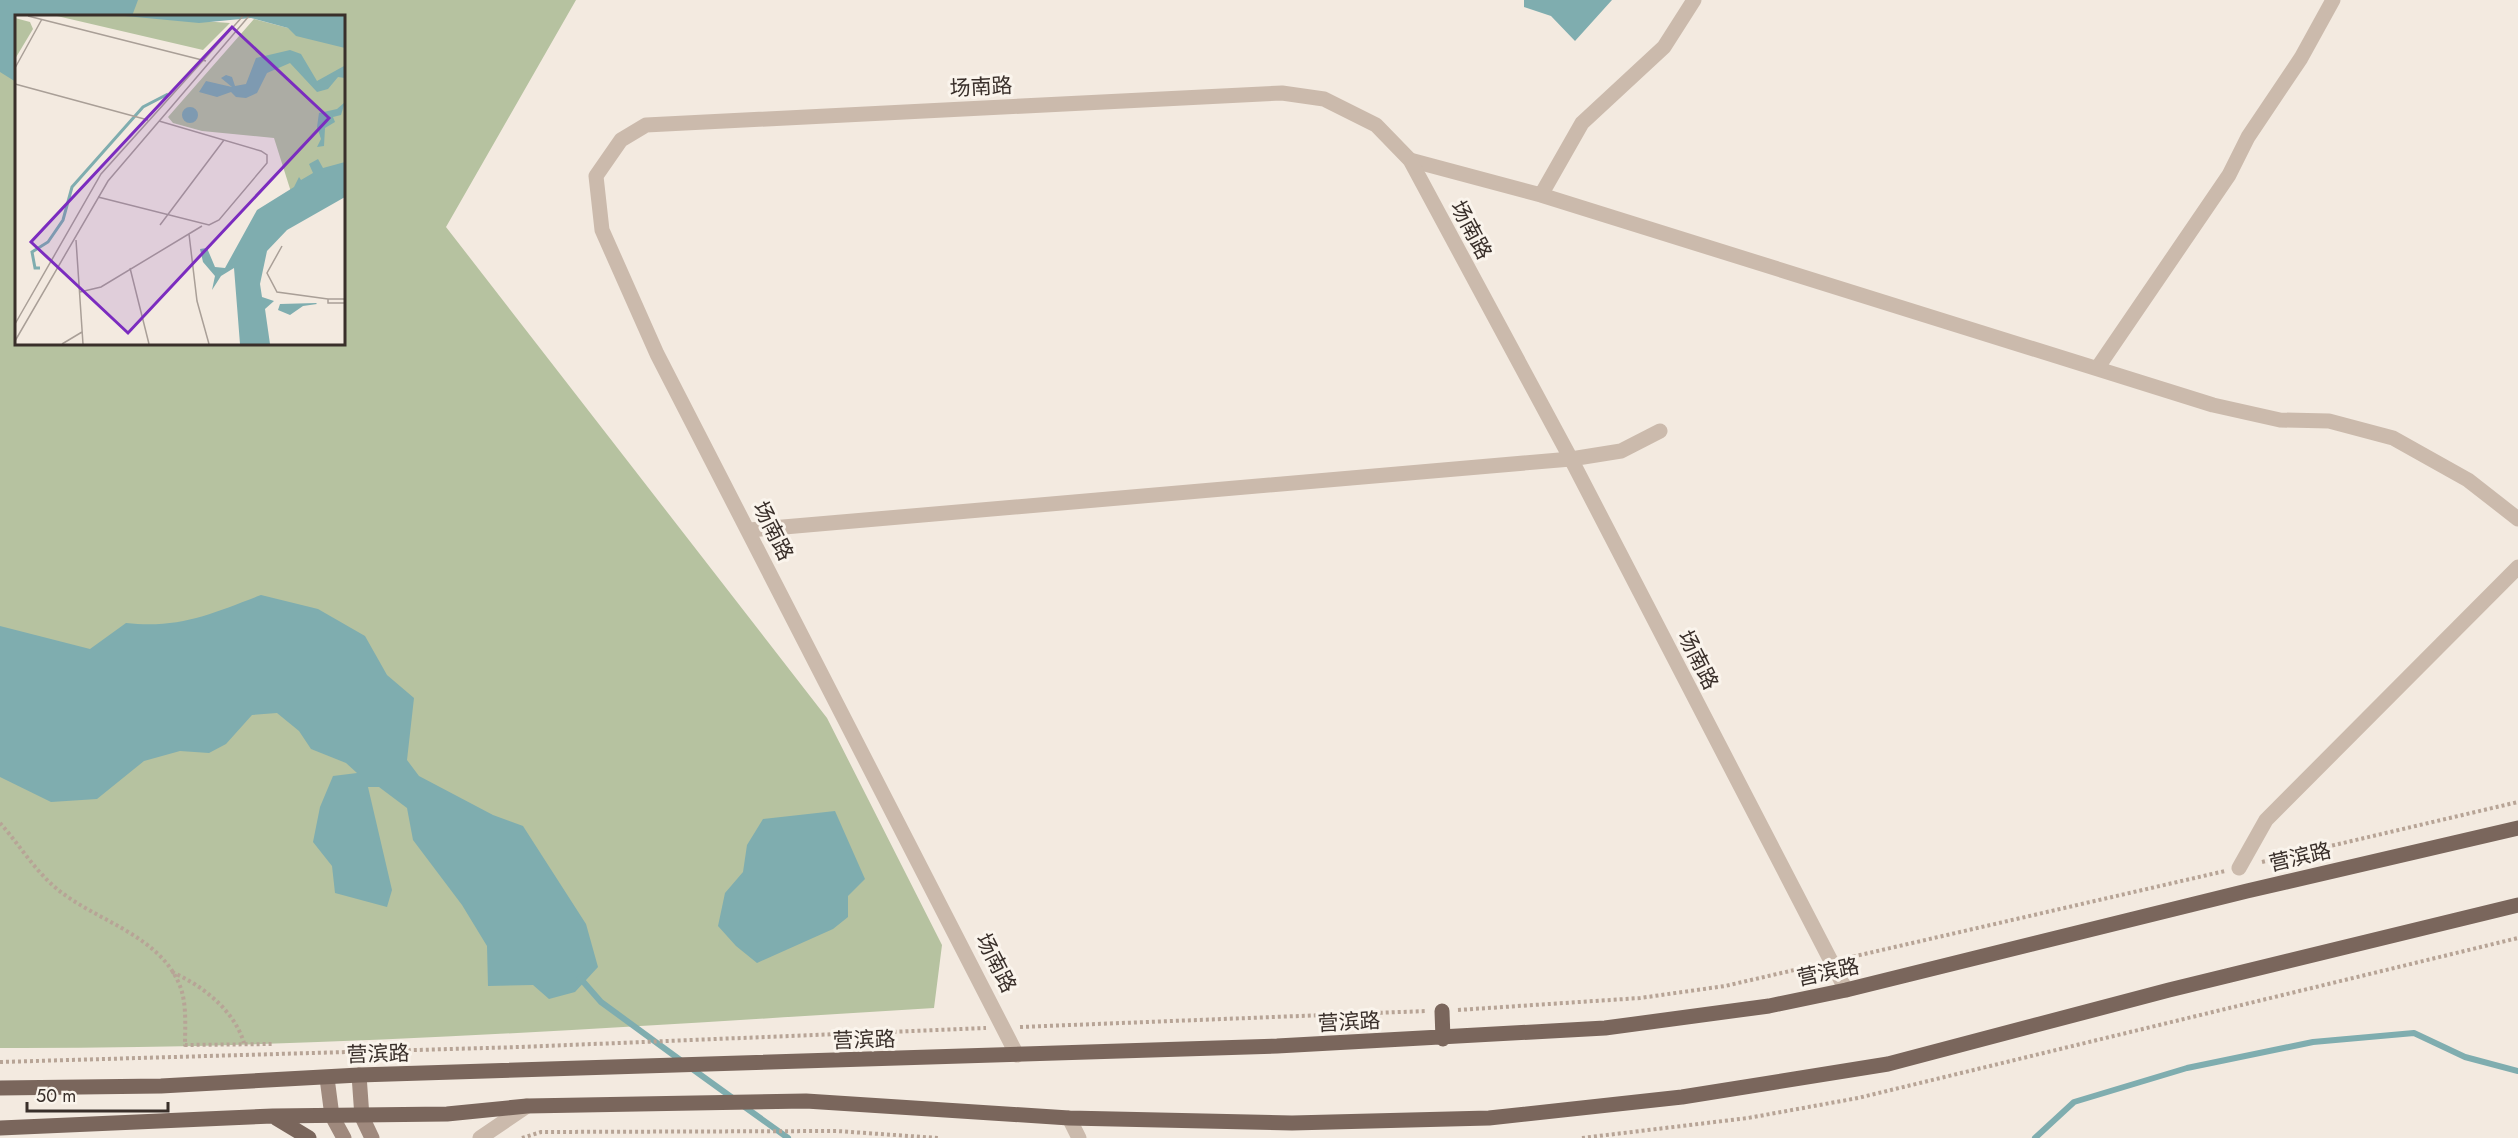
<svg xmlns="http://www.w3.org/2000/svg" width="2518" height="1138" font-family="Jost,'Noto Sans SC',sans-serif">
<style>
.green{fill:#b6c2a0;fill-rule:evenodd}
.water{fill:#7fadaf}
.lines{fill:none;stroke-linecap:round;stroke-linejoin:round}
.stream{stroke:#7fadaf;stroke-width:6}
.path{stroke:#b7a496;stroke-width:4;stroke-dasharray:3 3;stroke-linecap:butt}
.minor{stroke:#cbbaac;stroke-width:15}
.tertiary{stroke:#cbbaac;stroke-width:15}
.secondary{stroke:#9f897d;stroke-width:15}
.primary{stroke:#7a665c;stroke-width:15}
.labels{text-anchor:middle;stroke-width:6;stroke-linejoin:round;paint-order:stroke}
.street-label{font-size:21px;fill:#392f2a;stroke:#faf4ec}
.inset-river{fill:none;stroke:#7fadaf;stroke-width:3}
.inset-road{fill:none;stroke:#a99f97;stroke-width:1.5}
.view{fill:#7b2cbf;fill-opacity:0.15;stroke:#7b2cbf;stroke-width:3}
.inset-edge{fill:none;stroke:#392f2a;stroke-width:3}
</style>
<rect width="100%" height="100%" fill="#f3eae0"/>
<path class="green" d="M0 0H576L446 227 827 718 942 945 934 1008C623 1027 311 1049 0 1048ZM16 16H344V344H16Z"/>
<path class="water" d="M0 0H138L132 16H16V82L0 72Z
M1524 0H1612L1575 41 1551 16 1524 7Z
M261 595 318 609 365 636 387 675 414 698 407 760 419 776 493 815 523 826 586 924 598 967 575 992 549 999 533 985 488 986 487 946 462 905 413 840 407 808 379 787H368L392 890 387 907 335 893 332 866 313 842 320 807 333 776 357 773 346 763 311 749 299 731 277 713 252 715 226 744 209 753 180 751 144 761 97 799 51 802 0 777V626L90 649 126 623C180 629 213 613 261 595Z
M835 811 865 879 848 896V917L833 929 757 963 736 946 718 926 725 893 743 872 747 845 763 819Z"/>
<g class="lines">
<path class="stream" d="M580 978 601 1002 683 1062
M691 1068 734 1099
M742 1105 788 1138
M2035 1138 2074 1102 2187 1068 2313 1042 2414 1033 2465 1057 2518 1071"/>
<path class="path" d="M0 823C19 844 34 870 57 889 96 921 160 935 180 986 187 1004 185 1027 185 1045L273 1044
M2262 862 2518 802
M1847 958 2225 871
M172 972C203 986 234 1010 244 1043
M1458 1010 1640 998 1725 986 1816 965
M1020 1027 1426 1011
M0 1062 520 1047 986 1028
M522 1138 541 1132 837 1131 938 1138
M1582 1138 1748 1118 1858 1098 2518 938"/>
<path class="minor" d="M1410 160 1541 195 2213 405 2280 420 2329 421 2393 438 2468 480 2518 519
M1541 195 1582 123 1664 47 1694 0
M2098 367 2229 175 2248 137 2301 58 2333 0
M2239 868 2266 820 2518 567"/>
<path class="tertiary" d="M749 530 1571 459 1621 451 1660 431
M1017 1055 657 354 602 230 596 176 621 140 646 125 1282 93 1324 99 1376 125 1410 160 1571 459 1846 990
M1069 1118 1079 1138
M480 1138 527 1106"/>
<path class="secondary" d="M359 1075 362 1117 372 1138
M327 1078 332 1116 344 1138"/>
<path class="primary" d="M1442 1011 1443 1039
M0 1088 161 1086 359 1075 1277 1046 1605 1028 1769 1006 1846 990 2247 891 2518 828
M276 1118 309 1138
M0 1128 273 1116 447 1114 527 1106 806 1101 1069 1118 1292 1123 1489 1118 1682 1097 1888 1064 2169 990 2518 905"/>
</g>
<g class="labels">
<g class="street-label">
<text transform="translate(981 87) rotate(-3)" y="7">场南路</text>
<text transform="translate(1471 230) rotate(62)" y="7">场南路</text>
<text transform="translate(773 531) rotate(63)" y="7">场南路</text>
<text transform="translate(1698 660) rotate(63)" y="7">场南路</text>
<text transform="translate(2300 857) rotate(-13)" y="7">营滨路</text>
<text transform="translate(996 963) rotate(63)" y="7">场南路</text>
<text transform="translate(1828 972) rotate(-12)" y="7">营滨路</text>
<text transform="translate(1349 1022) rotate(-3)" y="7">营滨路</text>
<text transform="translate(864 1040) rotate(-2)" y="7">营滨路</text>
<text transform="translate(378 1054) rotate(-2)" y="7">营滨路</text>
</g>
</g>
<g transform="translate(15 15)">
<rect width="330" height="330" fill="#f3eae0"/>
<path d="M42 1H114L215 8 188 35ZM0 3 15 7 18 14 0 44ZM239 4 330 28V154L276 177 259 123 187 116 158 108 153 102Z" fill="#b6c2a0"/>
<path d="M110 1H330V33L281 21 273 13 236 3 184 8ZM275 35 286 39 302 66 329 51 330 63 323 62 313 74 302 77 275 48 252 58 242 78 231 83 221 82 216 77 202 82 184 77 191 66 217 72 206 63 211 60 217 62 220 71 231 69 241 43ZM330 87 326 100 318 102 320 107 310 113 309 131 302 132 306 124 302 112 304 98 322 94ZM167 100a8 8 0 1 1 16 0a8 8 0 1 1-16 0ZM303 144 308 153 330 147V182L272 215 252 236 245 269 247 282 259 286 250 294 255 329H225L219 253 206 261 197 275 200 261 188 247 185 234 192 233 200 252 210 253 242 195 279 172 284 162 286 165 298 158 294 149ZM265 289 301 288 302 289 288 291 275 300 263 295Z" fill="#7fadaf"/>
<path class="inset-river" d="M25 253H20L17 237 33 227 48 205 57 172 128 92 153 79"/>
<path class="inset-road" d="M13 1 191 46M0 53 27 4M0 69 133 105M83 182 194 210 204 205 252 148V140L246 136 144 106M145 210 209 125M174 219 182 286 194 329M61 225 68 329M267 231 252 258 262 277 313 284M115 253 134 329M65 277 86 272 187 211M330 284H313V288H330M0 309 86 159 228 1M0 326 93 166 234 1M47 329 67 317"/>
<path class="view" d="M217 12 314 103 113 318 16 227Z"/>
<rect width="330" height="330" class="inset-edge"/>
</g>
<path d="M27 1102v9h141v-9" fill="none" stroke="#392f2a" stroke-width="3"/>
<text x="36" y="1102" font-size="18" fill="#392f2a" stroke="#faf4ec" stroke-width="4.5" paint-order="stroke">50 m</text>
</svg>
